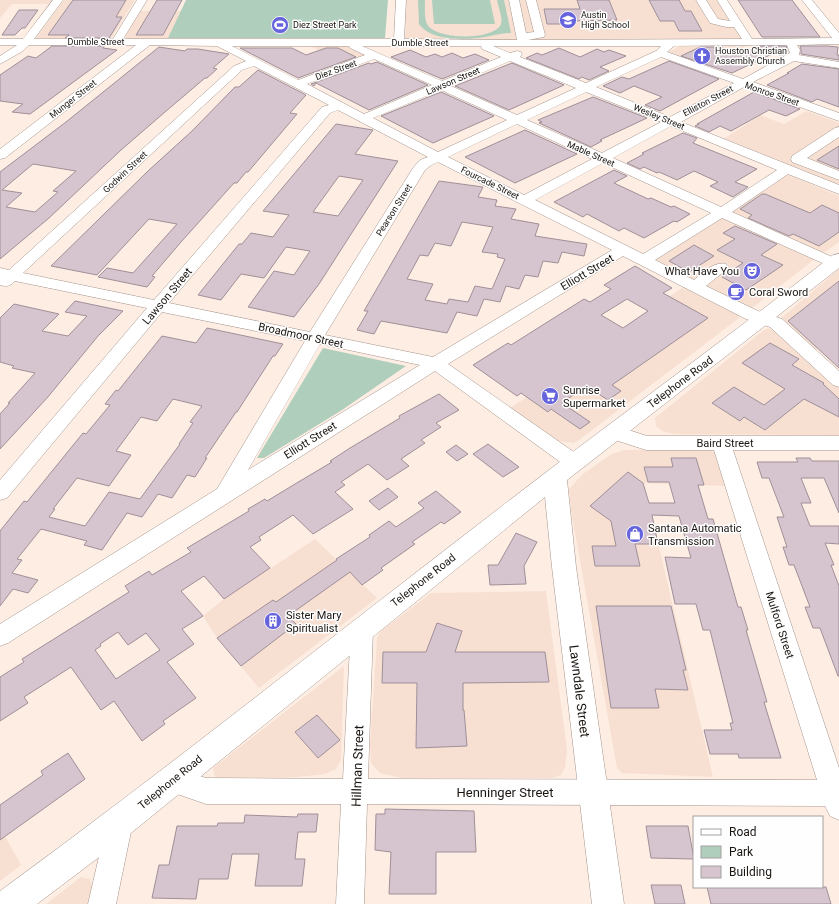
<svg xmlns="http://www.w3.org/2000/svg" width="839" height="904" font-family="Roboto,sans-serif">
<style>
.built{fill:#f7e0d2}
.green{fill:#afcebc}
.building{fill:#d6c5ce;stroke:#9f8f98;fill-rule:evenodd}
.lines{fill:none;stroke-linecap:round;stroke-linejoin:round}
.minor-casing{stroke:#a4948c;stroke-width:1}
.major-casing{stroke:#a4948c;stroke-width:1}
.minor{fill:#fff;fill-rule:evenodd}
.major{fill:#fff;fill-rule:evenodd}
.labels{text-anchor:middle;stroke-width:3;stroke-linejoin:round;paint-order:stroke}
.far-poi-label{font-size:9px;fill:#1a1511;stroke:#fefefe;text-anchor:start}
.far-street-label{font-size:9px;fill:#1a1511;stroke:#fefefe}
.poi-label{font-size:11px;fill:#1a1511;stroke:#fefefe;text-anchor:start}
.street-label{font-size:11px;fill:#1a1511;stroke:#fefefe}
.near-street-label{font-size:13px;fill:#1a1511;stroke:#fefefe}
</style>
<rect width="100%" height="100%" fill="#feede3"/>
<path class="built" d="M0 0H52L48 4H12L0 18Z
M64 0H135L111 39 37 38 36 37Z
M406 0H718L743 40H405Z
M140 11H181L168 38 127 39 125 37Z
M687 45 748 46 704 66 668 52 680 46Z
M310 46H347L367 55 347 63Z
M807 111 839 123V185L721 139 727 137 760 115 784 124Z
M789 175 839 196V242L825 252H820L730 212 781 177Z
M719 216 815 259 752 308H747L658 261 657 258Z
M839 269V342L814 350 780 319Z
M685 286 739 315V318L579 440 574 443 559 441 510 408 559 376 631 326 632 322Z
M769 328 779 332 839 387V435L675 434 664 432 656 426 655 418 764 330Z
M709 449 715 453 728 486 643 483 649 504 713 777 622 773 617 768 571 510 569 489 583 474 600 462 612 454 624 450Z
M315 539 377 598 259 688 217 638 203 616 224 599Z
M546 591 567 750 565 767 561 775 552 778H402L380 773 371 763 370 745 377 638 381 631 431 593Z
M344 666 341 760 336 769 325 774 298 777 222 781 215 777 213 768Z
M0 827 21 865 0 881Z
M81 877 90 879 93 890V904H46Z"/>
<path class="green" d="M186 0H388L385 38H168Z
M418 0H425C425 7 424 18 427 24 435 40 494 41 501 24 503 18 498 6 497 0H504L511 33C499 33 489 37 478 38 461 40 430 40 419 24Z
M432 0H490L495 24H434Z
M323 348 406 366 342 410 264 458H257Z"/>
<path class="building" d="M73 0H126L116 17H122L109 38H65L69 35H48Z
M157 0H182L163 35H136Z
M577 0H609L617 20 568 21 569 24H547L544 9H580Z
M649 0H679L685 11H691L702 31H679L674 21H660Z
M738 0H792L820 37H762Z
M19 10H38L25 28H22L15 35H2Z
M52 46H104L103 48 117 50 30 114 12 112 23 104 0 101V75L28 56 36 58Z
M758 46H786L788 52 782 56 774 53 732 73 681 56 700 47H720L741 55Z
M800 46H827L838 47 837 55H839V60L801 54V50Z
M159 47 185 51 187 49H198L229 54 213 68 217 69 207 78H205L165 112 121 150 49 218 0 259V172L66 122ZM33 164 76 171 53 191 58 192 35 212 6 207 22 193 2 190Z
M240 48H292L306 55 326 48H338L356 57 298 78Z
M559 48 580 57 597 49 604 52 609 50 626 56 600 67 609 71 589 80 582 77 579 79 526 58 537 53 542 55Z
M410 50 426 57 435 54 442 57 452 53 463 58 475 54 489 60 442 79 391 57Z
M669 61 719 79 660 111 645 105 662 97 634 86 620 93 603 86 622 77 629 79Z
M377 62 428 85 369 110 316 83 314 86 311 84 369 63 371 64Z
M512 63 564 85 509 110 455 86Z
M802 64 839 69V107L817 99 812 102 767 85 789 73H787Z
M258 70 306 95 290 113 297 114 248 172H246L237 183H234L181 242 152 276 155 277 147 287 98 277 107 268 133 273 177 224 149 219 97 275 51 266 148 171 192 131 235 87H239Z
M441 92 494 116 433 143 381 116Z
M754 92 800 109 786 116 769 110 731 131 720 126 709 132 695 126 699 124H697Z
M593 97 647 118 600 140 602 141 591 147 539 123 542 122 538 120Z
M336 124 373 130 355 154 398 161 319 284 294 317 248 307 274 271 294 275 310 251 286 247 264 278 241 274 221 300 198 295 239 244H242L251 233 273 237 289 215 263 211ZM339 176 363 180 338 216 313 212Z
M525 130 577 154 515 183 465 157Z
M683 133 697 138 693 143 757 169 735 182 748 187 733 197 710 186 718 182 694 171 677 180 659 172 657 173 644 167 640 169 627 163 644 154 642 153Z
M839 146V169L817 160Z
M614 170 627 176 614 183 648 199 651 198 671 207 674 206 690 214 677 222 674 221 644 238 624 228 619 231 587 214 583 217 554 202Z
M439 181 483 187 478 197 497 200 495 206 516 209 511 219 539 224 535 236 587 244 584 256 562 252 558 263 543 261 538 277 525 275 519 289 506 286 500 302 484 299 477 316 457 312 447 333 381 321 374 334 357 330 368 311H364ZM462 222 493 227 482 252 498 254 497 257 505 259 492 289 475 286 468 302 449 299 447 304 425 300 433 284 407 279 420 255 428 256 435 243 451 246Z
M762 194H765L810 213 822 205 839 213V232L819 246 793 234 789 236 748 218 752 215 740 209Z
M735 226 777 244 761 255 783 265 746 290 722 277 743 263 717 250 735 239 723 233Z
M694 245 714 256 689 272 669 261Z
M635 266 672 288 663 293 708 318 612 385 621 391 608 400 586 386 562 403 590 422 580 429 551 409 548 412 521 393 517 396 473 365 508 343 511 345 584 299 590 302 611 289 604 285ZM627 299 648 311 623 328 601 315Z
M839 281V368L788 321Z
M75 301 123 311 98 336 47 398 0 449V414L10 403H8L35 373 12 368 14 366 0 362V318L14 304 59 314 42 331 68 336 87 316 65 312Z
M207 328 283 344 275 356H273L237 412H236L205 458H207L195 477 187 475 172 498 158 494 142 517 127 513 102 550 84 545 87 541 41 529 17 559 22 560 12 573 38 580 28 593 13 589 0 606V531L24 501 27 502 83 433 86 434 110 405 105 404 116 390 118 391 162 336 196 343ZM173 399 202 406 190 422 193 423 179 444H180L140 499 109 492 85 526 49 517 55 509H53L77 478 109 486 131 455 116 451 141 417 157 421Z
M770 343 799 359 792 365 824 383 823 384 839 399V417L804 399 765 430 744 417 740 421 712 403 734 387 764 405 785 389 742 363Z
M439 394 459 410 436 423 441 427 421 440 425 443 401 459 409 466 387 480 368 464 341 482 345 485 335 492 353 509 313 534 293 515 259 537 261 540 250 547 270 568 224 599 204 576 181 591 203 616 182 629 194 644 167 662 196 698 163 721 165 724 142 741 114 701 101 710 71 667 24 697 28 703 0 721V677L24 662 22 659 129 592 125 586 149 571 152 575 191 552 187 548 249 511 248 509 265 499 267 501 295 484 332 462 330 461 350 448 400 418 399 416ZM118 632 128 645 146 633 160 650 116 679 95 650 101 646 100 644Z
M488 444 519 467 503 477 473 454Z
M456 445 468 454 457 461 446 452Z
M671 458H696L704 485H698L708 519H713L738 607H741L748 630H746L767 702H764L781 758H739L738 754H710L704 730H732L730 723H733L710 630H703L696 604H675L665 557 691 558 679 516 652 515 658 544H635L640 566H595L592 546H616L611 521 590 506 628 472 643 483 649 503H675L669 482H648L644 467H673Z
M796 458H810L812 461H839V513L824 478H801L811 503H801L810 526H839V544L825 543 834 565H831L839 586V676H838L820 628H813L805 607H810L794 565H789L783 547H787L777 517H784L769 478H762L757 462H798Z
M388 488 398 497 379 510 369 501Z
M436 491 461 512 444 524 441 522 412 542 415 544 381 568 383 570 362 585 350 572 288 616 296 624 241 666 217 638 273 600 276 602 337 560 336 559 370 537 369 535 389 521 396 527 424 508 418 503Z
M516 533 537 542 524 566 526 584 490 585 488 565H498Z
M596 606H671L686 670H683L688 690 655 689 659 708H611Z
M437 623 462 631 455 652H545L549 682 463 683V710H464L467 746 416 748 417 683H382L383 652H426Z
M317 715 340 740 318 758 295 732Z
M68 753 85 779 0 840V805L43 775 41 771Z
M385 809 474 811 476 852H436V894H389L391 852 375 850 376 814H385Z
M298 814H318L316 832H298L295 859H305L302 886H255L259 854H232L228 879H199L196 899 152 898 159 865H169L177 826H217L218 823H244L245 815 297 817Z
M646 826H688L694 859 651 858Z
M651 885H681L685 904H655Z
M707 887H826L831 904H711Z"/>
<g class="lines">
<defs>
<path id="minor" d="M53 0H63L34 39H113L137 0H147L123 39H394L396 0H406L404 39 517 40 509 0H519L526 33 534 32 526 0H536L545 35 544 37 528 40 742 39 734 27H726L710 23 696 0H706L718 19 730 21 717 0H727L752 39 832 38 802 0H812L839 33V44L797 45 800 50 799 55 839 62V68L794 61 753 82 839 113V121L744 87 681 122 839 185V194L788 174 732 212 839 260V266L834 268 829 266 722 218 655 260 694 280C703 273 714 261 726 264L729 267 726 270 706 286 758 311 782 319 839 371V387L833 385 770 327 746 319 623 256 448 364 581 457 584 462 581 467 574 469 567 467 435 371 8 643 0 646V624L217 489 305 341 162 312 7 498 0 500V480L147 308 15 281C10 286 7 287 0 285V268L9 270 234 66 246 61 217 46 150 45 5 158 0 159V149L136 45H29L23 51 0 64V56L17 45H0V39H23ZM749 45H787L790 53 743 79 667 52 674 46ZM232 46H349L350 48 365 55 298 80ZM362 46H481L482 49 501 57 442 81ZM493 46H661L656 51 586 83 520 57 522 54 521 52 517 51 510 53ZM661 57 734 83 670 117 596 87ZM374 59 432 85 364 114 307 84ZM510 61 576 88 517 115 451 86ZM254 66 329 105 322 107 154 300 23 273 242 70ZM441 90 507 120 438 152 373 118ZM586 92 661 122 602 153 527 120ZM338 110 428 157 420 160 413 168 310 332 169 303 330 113ZM517 124 592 159 524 195 448 157ZM671 126 777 170 721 207 613 158ZM438 162 612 250 433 357 325 335 425 170 430 166ZM603 163 711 213 643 254 535 200ZM320 344 420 365 248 470Z
M839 127V137L807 158 839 171V180L792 162 791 159 792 156 835 128Z
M613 425 647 436H839V450H733L839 768V820L830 816 825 806 367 804 364 904H336L341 804H206L163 789 159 780 163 771 172 767 206 778 343 779 351 628 354 621 362 618 370 621 373 628 368 779 817 780 714 450H646L606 437 604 432 606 427Z
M120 809 129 813 133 822 116 904H88L107 822 111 813Z"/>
<path id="major" d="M839 254V268L567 480 576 567 624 904H592L552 567 545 497 131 833 37 904H0V891C167 769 329 639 493 513 605 426 721 343 833 255Z"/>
</defs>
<use href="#minor" class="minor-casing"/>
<use href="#major" class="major-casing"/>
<use href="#minor" class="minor"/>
<use href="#major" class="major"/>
</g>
<defs>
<symbol id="school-disc" viewBox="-11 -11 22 22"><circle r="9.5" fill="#6564dd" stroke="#fefefe"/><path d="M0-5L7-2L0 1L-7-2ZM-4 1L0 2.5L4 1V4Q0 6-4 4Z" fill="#fff"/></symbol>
<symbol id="stadium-disc" viewBox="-11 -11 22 22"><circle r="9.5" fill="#6564dd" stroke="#fefefe"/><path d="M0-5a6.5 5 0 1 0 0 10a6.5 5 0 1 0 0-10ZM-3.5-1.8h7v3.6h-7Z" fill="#fff"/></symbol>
<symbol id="church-disc" viewBox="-11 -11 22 22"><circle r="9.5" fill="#6564dd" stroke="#fefefe"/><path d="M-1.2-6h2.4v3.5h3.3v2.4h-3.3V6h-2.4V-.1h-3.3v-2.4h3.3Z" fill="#fff"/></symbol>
<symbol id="theatre-disc" viewBox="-11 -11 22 22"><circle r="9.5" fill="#6564dd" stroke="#fefefe"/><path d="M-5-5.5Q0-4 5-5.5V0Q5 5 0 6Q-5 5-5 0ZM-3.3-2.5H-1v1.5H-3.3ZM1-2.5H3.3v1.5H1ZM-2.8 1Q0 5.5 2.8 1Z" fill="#fff"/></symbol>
<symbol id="cafe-disc" viewBox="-11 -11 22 22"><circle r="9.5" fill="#6564dd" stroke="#fefefe"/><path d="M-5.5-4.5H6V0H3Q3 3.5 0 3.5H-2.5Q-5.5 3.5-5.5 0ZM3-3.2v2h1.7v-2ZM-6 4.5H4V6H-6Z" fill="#fff"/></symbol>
<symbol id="supermarket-disc" viewBox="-11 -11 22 22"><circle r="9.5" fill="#6564dd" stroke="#fefefe"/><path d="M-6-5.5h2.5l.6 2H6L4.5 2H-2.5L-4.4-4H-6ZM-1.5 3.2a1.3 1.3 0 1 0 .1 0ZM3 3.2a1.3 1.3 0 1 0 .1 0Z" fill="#fff"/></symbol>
<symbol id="shop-disc" viewBox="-11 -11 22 22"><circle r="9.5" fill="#6564dd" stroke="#fefefe"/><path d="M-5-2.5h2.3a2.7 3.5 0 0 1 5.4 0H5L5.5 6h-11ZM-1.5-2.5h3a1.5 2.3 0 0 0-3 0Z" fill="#fff"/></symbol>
<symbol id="building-disc" viewBox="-11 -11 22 22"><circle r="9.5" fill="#6564dd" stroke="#fefefe"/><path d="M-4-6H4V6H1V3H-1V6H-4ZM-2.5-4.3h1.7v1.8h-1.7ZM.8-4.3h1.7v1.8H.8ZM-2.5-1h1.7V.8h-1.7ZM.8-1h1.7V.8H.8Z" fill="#fff"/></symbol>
</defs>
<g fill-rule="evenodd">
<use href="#school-disc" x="558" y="10" width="20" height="20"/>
<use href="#stadium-disc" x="270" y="15" width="20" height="20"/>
<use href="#church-disc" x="692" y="46" width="20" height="20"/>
<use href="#theatre-disc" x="742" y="261" width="20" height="20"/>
<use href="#cafe-disc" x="726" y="282" width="20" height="20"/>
<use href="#supermarket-disc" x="540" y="386" width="20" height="20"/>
<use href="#shop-disc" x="625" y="524" width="20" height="20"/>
<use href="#building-disc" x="263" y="611" width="20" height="20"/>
</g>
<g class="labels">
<g class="far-poi-label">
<text x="581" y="18">Austin<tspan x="581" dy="10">High School</tspan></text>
<text x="293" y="28">Diez Street Park</text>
<text x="715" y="54">Houston Christian<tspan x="715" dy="10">Assembly Church</tspan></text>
</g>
<g class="far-street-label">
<text x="96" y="45">Dumble Street</text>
<text x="420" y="46">Dumble Street</text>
<text transform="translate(336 70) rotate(-20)" y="3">Diez Street</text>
<text transform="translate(453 81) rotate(-23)" y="3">Lawson Street</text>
<text transform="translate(772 94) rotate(19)" y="3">Monroe Street</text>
<text transform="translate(73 99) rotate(-38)" y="3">Munger Street</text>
<text transform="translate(708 101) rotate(-28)" y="3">Elliston Street</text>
<text transform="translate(659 117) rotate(22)" y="3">Wesley Street</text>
<text transform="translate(591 154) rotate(24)" y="3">Mable Street</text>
<text transform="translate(125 172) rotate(-43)" y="3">Godwin Street</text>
<text transform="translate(490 183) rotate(26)" y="3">Fourcade Street</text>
<text transform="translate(394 210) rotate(-58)" y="3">Pearson Street</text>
</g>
<g class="poi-label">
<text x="739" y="275" text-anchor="end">What Have You</text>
<text x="749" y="296">Coral Sword</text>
<text x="563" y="394">Sunrise<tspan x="563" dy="13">Supermarket</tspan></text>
<text x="648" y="532">Santana Automatic<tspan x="648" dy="13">Transmission</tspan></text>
<text x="286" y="619">Sister Mary<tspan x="286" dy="13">Spiritualist</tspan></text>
</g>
<g class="street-label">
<text transform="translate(587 272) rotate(-31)" y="4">Elliott Street</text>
<text transform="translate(167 296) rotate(-50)" y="4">Lawson Street</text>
<text transform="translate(301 335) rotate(12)" y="4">Broadmoor Street</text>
<text transform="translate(680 382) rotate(-37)" y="4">Telephone Road</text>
<text transform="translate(310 440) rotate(-32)" y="4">Elliott Street</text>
<text x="725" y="447">Baird Street</text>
<text transform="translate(423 580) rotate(-38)" y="4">Telephone Road</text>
<text transform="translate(780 625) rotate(72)" y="4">Mulford Street</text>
<text transform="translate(170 782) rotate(-39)" y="4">Telephone Road</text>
</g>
<g class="near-street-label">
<text transform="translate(580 691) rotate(83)" y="5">Lawndale Street</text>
<text transform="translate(357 766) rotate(-88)" y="5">Hillman Street</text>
<text x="505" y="797">Henninger Street</text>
</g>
</g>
<rect x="693" y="816" width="130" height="72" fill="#fefefe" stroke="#a3a19f"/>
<rect x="701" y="829" width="20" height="6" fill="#ffffff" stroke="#a3a19f"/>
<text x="729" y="836" font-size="12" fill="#1a1511">Road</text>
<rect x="701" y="846" width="20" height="12" fill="#afcebc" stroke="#a3a19f"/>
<text x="729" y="856" font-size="12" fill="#1a1511">Park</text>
<rect x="701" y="866" width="20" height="12" fill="#d6c5ce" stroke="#a3a19f"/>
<text x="729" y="876" font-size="12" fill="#1a1511">Building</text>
</svg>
